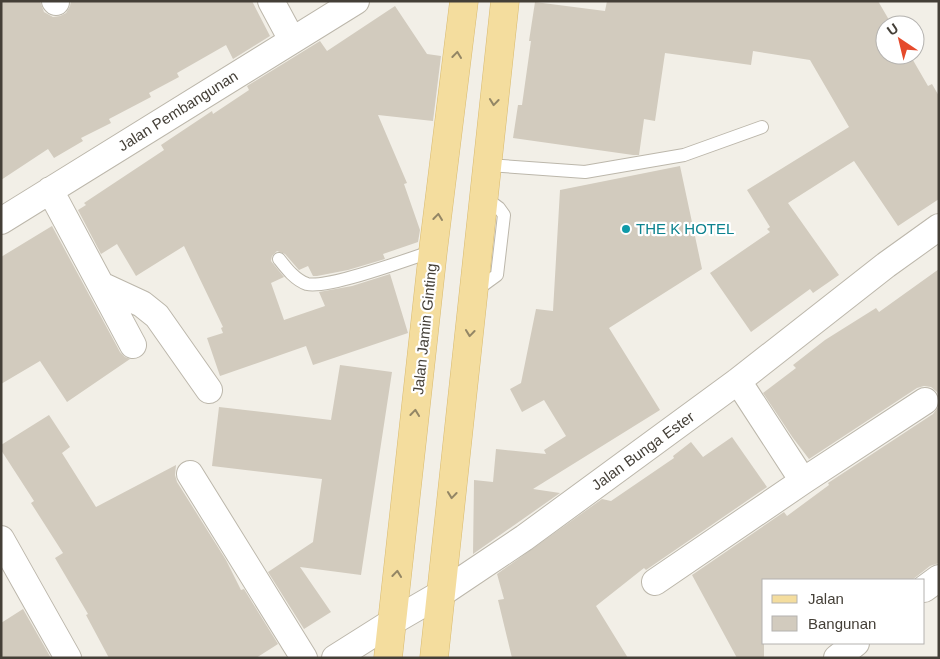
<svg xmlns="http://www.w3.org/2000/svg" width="940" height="659" font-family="Arial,sans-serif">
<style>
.building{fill:#d2cbbe}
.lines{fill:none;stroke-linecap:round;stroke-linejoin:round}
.lane-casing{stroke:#bcb7ab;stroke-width:14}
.street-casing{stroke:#bcb7ab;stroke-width:28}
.primary-casing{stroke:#d8ba70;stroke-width:29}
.lane{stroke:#fff;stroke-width:12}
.street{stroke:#fff;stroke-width:26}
.primary{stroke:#f4dd9e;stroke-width:28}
.oneway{stroke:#938665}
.culture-dot{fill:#0f9aa8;stroke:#fff;stroke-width:2}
.labels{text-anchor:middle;stroke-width:4.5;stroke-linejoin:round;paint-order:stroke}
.street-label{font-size:15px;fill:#443f37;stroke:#fff}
.culture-label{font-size:15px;fill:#0d838f;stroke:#fff;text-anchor:start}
</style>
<rect width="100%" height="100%" fill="#f2efe7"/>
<path class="building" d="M1 1H40L44 12 53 17 60 16 66 13 70 6 71 1H252L270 36 233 59 226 45 177 73 179 77 149 93 151 97 109 119 111 123 81 138 83 141 54 158 48 149 1 180Z
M607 1H878L892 25H885V55H910L928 86 932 84 939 96V199L898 226 854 161 788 203 839 275 813 293 810 289 751 332 710 273 770 232 767 229 770 227 747 190 849 127 810 60 753 51 751 65 665 53 655 121 644 119 639 155H633L513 138 518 105H522L531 41H529L535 2 605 11Z
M395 6 427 54 441 56 433 121 378 115 407 183 404 184 420 230 418 242 383 254 385 259 348 270 317 276H313L308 266 299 270 285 254 277 251 272 256 271 261 284 277 271 283 284 320 325 306 319 292 352 286 390 274 408 333 313 365 306 346 220 376 207 338 223 333 221 328 223 327 184 246 136 276 117 244 101 254 78 210 86 205 84 203 164 150 161 145 212 111 213 114 249 90 247 86 320 41 327 51Z
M680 166 702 269 609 328 660 410 533 489 560 493 473 554 474 480 493 482 496 449 546 454 544 450 566 436 544 400 522 412 510 389 521 383 536 309 553 311 560 190Z
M52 226 120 352 125 357 130 359 67 402 40 361 1 384V257Z
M939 269V396L937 392 931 387 924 386 917 388 809 459 793 438 763 393 796 368 793 365 825 340 876 308 879 312Z
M340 365 392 372 361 575 300 567 331 612 304 629 268 572 313 542 322 479 212 466 219 407 331 420Z
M939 406V563L930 566 912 580H764V658H737L692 575 784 512 787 516 829 485 828 483 933 414Z
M49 415 70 447 62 453 96 507 176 465 175 475 177 482 226 560 241 590 244 589 278 644 256 658H109L86 615 88 614 55 558 63 553 31 503 34 501 1 450V445Z
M732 437 767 487 646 570 644 568 596 606 628 658H512L498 600 504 599 497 574 602 499 611 501 674 458 673 456 691 442 703 457Z
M23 609 51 658H1V623Z"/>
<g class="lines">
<defs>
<path id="lane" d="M488 165 585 172 684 155 762 127
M279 259C286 268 295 280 307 284 328 289 409 259 433 251
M475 291 497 275 504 215 499 208 484 197"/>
<path id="street" d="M55 1 56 2
M271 1 292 40
M50 190 133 345
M1 221 356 1
M101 285 142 304 157 316 209 390
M738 381 803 481
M190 474 304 658
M1 539 68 658
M655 582 803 481 925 401
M924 589 939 578
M335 658 392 622 442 593 524 538 738 381 886 265 939 227
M837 658 856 643"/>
<path id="primary" d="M388 658 433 251 464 1
M434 658 505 1"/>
</defs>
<use href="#lane" class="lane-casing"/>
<use href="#street" class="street-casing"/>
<use href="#primary" class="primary-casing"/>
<use href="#lane" class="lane"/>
<use href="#street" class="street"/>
<use href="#primary" class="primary"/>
</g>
<defs><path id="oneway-chevron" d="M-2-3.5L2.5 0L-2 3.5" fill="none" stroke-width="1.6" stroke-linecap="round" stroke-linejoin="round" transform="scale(1.25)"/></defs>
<g class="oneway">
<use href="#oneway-chevron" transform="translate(457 55) rotate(-83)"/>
<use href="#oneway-chevron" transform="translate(494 102) rotate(96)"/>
<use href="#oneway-chevron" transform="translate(438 217) rotate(-83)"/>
<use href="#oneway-chevron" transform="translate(470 333) rotate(96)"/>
<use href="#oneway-chevron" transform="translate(415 413) rotate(-84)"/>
<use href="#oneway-chevron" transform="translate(452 495) rotate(96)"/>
<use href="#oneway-chevron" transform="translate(397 574) rotate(-84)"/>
</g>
<circle class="culture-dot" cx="626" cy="229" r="5"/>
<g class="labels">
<g class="street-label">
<text transform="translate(178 111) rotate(-32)" y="5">Jalan Pembangunan</text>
<text transform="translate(425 329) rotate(-84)" y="5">Jalan Jamin Ginting</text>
<text transform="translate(643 451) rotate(-36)" y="5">Jalan Bunga Ester</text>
</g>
<g class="culture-label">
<text x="636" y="234">THE K HOTEL</text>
</g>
</g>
<rect width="940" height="659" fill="none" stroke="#443f37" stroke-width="5"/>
<rect x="762" y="579" width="162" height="65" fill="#ffffff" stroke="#b4b2af"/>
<rect x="772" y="595" width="25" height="8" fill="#f4dd9e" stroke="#b4b2af"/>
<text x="808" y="604" font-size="15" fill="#443f37">Jalan</text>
<rect x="772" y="616" width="25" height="15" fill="#d2cbbe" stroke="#b4b2af"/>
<text x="808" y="629" font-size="15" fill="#443f37">Bangunan</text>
<g transform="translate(900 40) rotate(325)"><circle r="24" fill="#ffffff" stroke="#b4b2af"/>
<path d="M0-4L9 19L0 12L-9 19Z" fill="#e54a2c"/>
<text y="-8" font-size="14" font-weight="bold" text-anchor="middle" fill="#443f37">U</text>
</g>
</svg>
